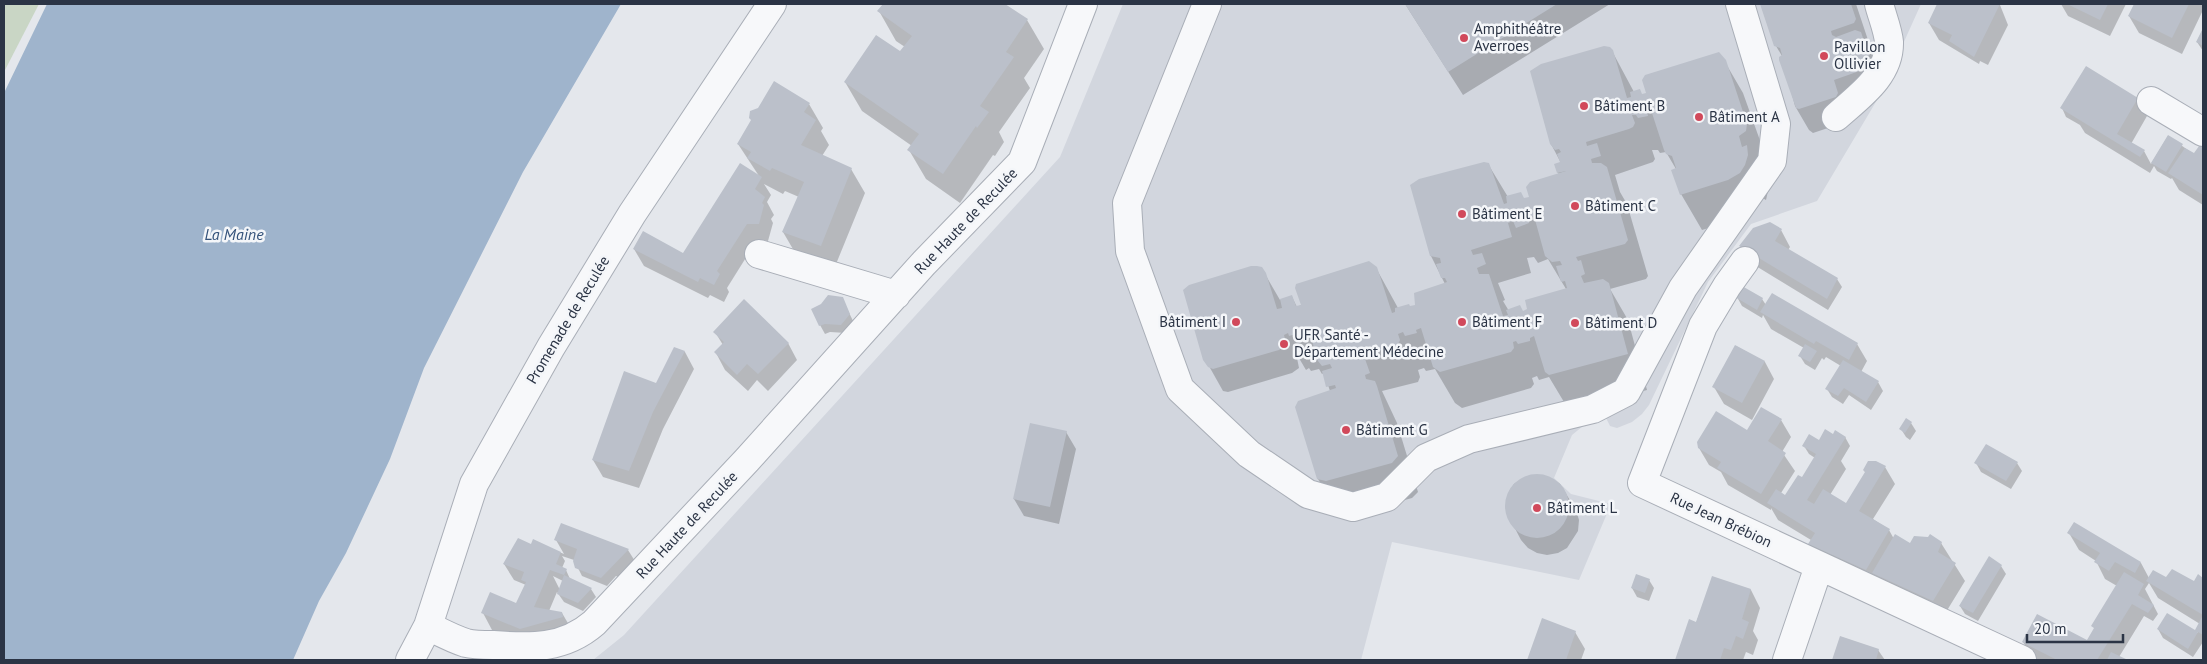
<svg xmlns="http://www.w3.org/2000/svg" width="2207" height="664" font-family="'PT Sans',sans-serif">
<style>
.built{fill:#d2d6de}
.green{fill:#c9d6c5}
.water{fill:#9fb4cc}
.shadow{fill:#0003;fill-rule:evenodd}
.building{fill:#bbc0ca;fill-rule:evenodd}
.lines{fill:none;stroke-linecap:round;stroke-linejoin:round}
.minor-casing{stroke:#a9aeb7;stroke-width:30}
.minor{stroke:#f7f8fa;stroke-width:28}
.poi-dot{fill:#d1495b;stroke:#f4f6f9;stroke-width:2}
.labels{text-anchor:middle;stroke-width:5;stroke-linejoin:round;paint-order:stroke}
.poi-label{font-size:15px;fill:#2b3445;stroke:#f4f6f9;text-anchor:start}
.street-label{font-size:15px;fill:#2b3445;stroke:#f4f6f9}
.water-label{font-size:16px;font-style:italic;fill:#34527a;stroke:#f4f6f9}
</style>
<rect width="100%" height="100%" fill="#e4e7ec"/>
<path class="built" d="M1123 4H1921L1880 95 1817 201 1751 224 1708 282 1649 405 1642 414 1632 422 1617 428 1610 426 1606 418 1583 426 1572 435 1554 478 1571 494 1611 504 1579 580 1392 542 1361 660H593L624 635 1060 157Z"/>
<path class="green" d="M4 4H39L4 72Z"/>
<path class="water" d="M47 4H621L523 172 424 368 390 459 346 553 319 601 293 660H4V93Z"/>
<path class="shadow" d="M884 4H968L972 7 974 4H1003L1027 20 1044 49 1024 78 1030 88 999 132 1004 142 995 156 993 155 960 203 926 179 909 150 912 146 862 111 845 82 901 53 905 47 896 41 879 11Z
M1405 4H1610L1463 95Z
M1762 4H1856L1869 43 1868 47 1874 58 1849 121 1813 133 1809 130 1795 106 1782 56 1776 46Z
M1939 4 2000 5 2008 25 1988 65 1980 61 1979 64 1939 40 1929 23Z
M2061 4H2126L2110 36 2068 16Z
M2135 4H2203V10L2182 54 2139 33 2129 16Z
M2203 30V51L2197 42Z
M1612 51 1634 92 1642 96 1722 57 1743 93 1767 160 1768 191 1766 200 1761 197 1748 216 1702 230 1681 194 1676 169 1666 152 1660 153 1658 150H1652L1655 159 1653 162 1615 175 1620 192 1627 204 1648 276 1646 279 1610 289 1628 320 1647 390 1571 410 1567 407 1549 377 1539 380 1537 376 1532 378 1534 384 1531 388 1462 408 1455 403 1435 369 1426 371 1424 368 1418 370 1420 377 1418 382 1382 391 1397 423 1418 492 1412 498 1348 516 1339 515 1318 479 1330 391 1324 373 1322 374 1319 369 1311 371 1309 368 1306 370 1296 353 1299 368 1292 373 1228 392 1223 391 1205 359 1265 274 1280 300 1292 297 1297 307 1376 268 1398 308 1416 306 1445 284 1431 256 1488 164 1508 197 1525 199 1531 198 1559 175 1555 165 1561 163 1551 144ZM1534 257 1538 263 1548 259 1566 289 1523 312 1509 311 1503 301 1505 300 1498 283 1531 273 1527 258Z
M2137 99 2147 116 2131 144 2144 151 2151 164 2168 136 2195 155 2203 144V205L2179 190 2172 178 2171 179 2157 171 2154 166 2150 173 2085 133 2080 125 2066 117 2062 108Z
M809 104 823 128 821 131 829 145 822 156 851 169 865 193 834 269 797 256 783 232 799 197 785 191 783 194 764 184 771 195 767 202 774 215 771 219 773 223 768 241 757 240 727 288 729 292 724 302 710 295 708 298 644 266 634 249 683 255 759 176 738 144Z
M1781 230 1790 247 1788 250 1837 279 1842 287 1828 310 1751 263 1741 246Z
M1737 297 1762 299 1766 305 1857 344 1867 361 1861 372 1878 382 1883 391 1871 410 1849 395 1843 404 1832 397 1827 389 1841 366 1826 357 1824 360 1822 358 1815 370 1805 364 1800 356 1804 348 1771 329 1763 315 1762 318 1742 306Z
M842 298 854 323 846 333 830 332 825 334 820 325Z
M715 332 788 343 797 360 768 391 757 380 748 391 725 370 716 353 723 345Z
M1736 346 1765 362 1774 379 1752 420 1724 404 1714 387Z
M675 348 685 352 694 369 663 429 639 488 603 477 593 460 657 384Z
M1781 420 1791 437 1782 452 1795 471 1781 493 1786 497 1802 479 1815 458 1809 454 1804 446 1833 436 1845 437 1850 446 1841 461 1846 469 1830 495 1846 504 1866 474 1864 470 1885 467 1895 484 1873 519 1889 530 1894 539 1910 545 1941 543 1965 581 1943 617 1819 561 1809 544 1811 540 1778 520 1771 508V510L1728 485 1721 472 1709 465 1699 448Z
M1911 423 1916 431 1910 440 1906 437 1901 429Z
M1066 432 1076 449 1059 524 1024 516 1014 499Z
M1976 463H2017L2022 471 2011 489 1981 472Z
M1533 475H1543L1560 484 1576 510 1579 520 1578 531 1567 548 1558 553 1547 555 1537 553 1528 548 1521 540 1507 513 1506 503 1509 492 1514 484Z
M2075 524 2141 563 2149 578 2194 582 2199 576 2203 579V642L2193 657 2163 638 2158 629 2167 615 2198 633 2196 630 2200 624 2158 598 2149 583 2145 589 2158 614 2153 621 2144 616 2119 657 2124 660 2033 659 2023 642 2087 641 2095 629 2093 626 2117 586 2105 579 2096 561 2079 550 2069 533Z
M556 540 628 550 638 566 625 580 616 576 607 586 582 576 574 560 562 556 565 561 562 568 566 570 570 579 591 589 596 597 583 611 564 602 557 592 549 611 562 613 572 630 530 645 492 630 483 613 517 605 526 585 514 580 504 564 531 546 533 541 564 554ZM553 576 563 581 560 590Z
M2001 566 2006 574 1978 621 1965 614 1960 606Z
M1713 578 1751 590 1760 608 1753 631 1758 640 1753 655 1746 652 1743 660H1677L1690 621 1696 623Z
M1649 580 1654 588 1649 601 1637 597 1632 588Z
M1543 620 1575 632 1585 649 1581 660H1529Z
M1841 637 1878 650 1885 660H1833Z"/>
<path class="building" d="M883 4H1005L1028 19 1006 52 1014 57 980 106 989 112 977 128 976 126 943 174 907 150 919 134 844 82 876 35 900 51 912 36 877 11Z
M1405 4H1557L1448 72Z
M1760 4H1851L1856 19 1854 23 1831 31 1832 35 1836 37 1855 30 1861 32 1871 62 1868 68 1834 80 1838 93 1836 97 1799 109 1796 108 1779 60V57L1782 55 1780 48 1774 46Z
M1937 4H2000L1974 57 1949 41 1952 35 1928 23Z
M2067 4H2108L2100 20Z
M2134 4H2189L2172 38 2128 16Z
M2203 28V46L2196 42Z
M1604 46 1610 47 1613 50 1627 98 1631 97 1630 92 1640 89 1642 94 1646 93 1642 80 1645 75 1719 52 1726 60 1747 124 1746 131 1739 136 1742 147 1747 145 1748 155 1745 165 1740 173 1728 180 1680 195 1671 170 1676 168 1672 156 1666 154 1664 150 1651 110 1647 111 1648 116 1638 118 1636 115H1632L1635 123 1633 127 1629 129 1586 142 1587 146 1597 143 1601 156 1591 159 1592 163H1601L1607 167 1628 240 1625 244 1576 257 1578 261 1581 260 1585 274 1581 276 1584 283 1603 279 1609 283 1628 354 1549 375 1545 372 1534 336 1530 338V341L1518 344 1516 341 1513 342 1514 348 1511 352 1440 372 1433 367 1421 328 1416 330 1417 333 1405 336 1403 332 1398 334 1400 340 1397 346 1360 356 1361 360 1365 359 1370 373 1365 375 1366 379 1375 381 1377 386 1398 456 1392 463 1326 481 1317 479 1295 407 1298 401 1336 388 1335 385 1326 387 1322 371 1332 368 1330 364 1322 366 1318 361 1308 327 1310 336 1300 339 1299 333 1289 336 1288 333 1284 335 1286 343 1279 350 1213 369 1208 367 1203 360 1183 290 1189 285 1251 266H1257L1262 267 1266 273 1277 309 1282 308 1280 299 1292 295 1296 306 1301 305 1295 288 1296 284 1369 261 1377 267 1392 313 1395 312V308L1409 304 1410 306 1415 305 1414 293 1447 282 1445 278H1441L1436 264 1441 263 1440 258 1430 256 1410 185 1419 179 1484 162 1489 163 1504 204 1507 203 1506 196 1521 192 1524 198 1529 197 1526 187 1530 182 1566 171 1557 173 1554 164 1560 162 1557 154 1561 152 1559 149 1555 150 1550 144 1530 71 1541 64ZM1534 216 1545 256 1552 262 1560 261 1562 265 1556 266 1561 282 1565 281 1567 288 1525 300 1527 309 1523 311 1520 305 1506 310 1508 315 1503 316 1489 274H1479L1477 268 1486 264 1482 253 1473 255 1471 250 1512 237 1508 223 1513 221 1516 228 1529 223V218Z
M2086 66 2138 98 2117 134 2145 150 2140 157 2060 108Z
M774 81 810 103 804 112 816 120 801 145 852 168 821 246 782 232 804 182 772 168 770 171 747 158 751 152 737 144 751 120 749 118 750 111 758 108Z
M2168 135 2183 144 2166 172 2151 163Z
M2202 142 2203 143V195L2168 173 2185 148 2194 153Z
M740 163 762 177 755 189 765 197 762 203 764 205 759 224H747L717 271 720 274 714 285 700 278 698 282 633 249 643 231 683 253Z
M1770 222 1782 229 1775 241 1838 278 1827 299 1739 246 1753 228Z
M1742 286 1763 298 1757 310 1735 297Z
M1772 293 1858 343 1849 360 1816 341 1814 344 1760 312Z
M828 295 843 297 850 314 841 325 825 324 819 326 811 309 821 304Z
M744 299 789 343 758 374 747 364 737 375 714 352 724 342 713 332Z
M1805 344 1817 351 1810 362 1798 356Z
M1735 345 1765 361 1742 403 1712 387Z
M674 347 685 351 653 412 629 471 592 460 624 371 656 383Z
M1843 360 1879 381 1866 402 1844 388 1838 396 1825 389Z
M1761 407 1782 419 1768 441 1786 453 1761 494 1717 468 1721 462 1698 448 1697 442 1716 411 1747 430Z
M1906 418 1912 422 1905 433 1899 429Z
M1030 423 1067 431 1050 507 1013 499Z
M1825 429 1833 434 1835 430 1846 437 1807 500 1814 504 1823 489 1846 503 1865 472 1863 470 1868 461H1876L1886 466 1859 511 1890 529 1866 570 1808 544 1815 533 1767 503 1776 489 1785 495 1798 475 1802 477 1816 454 1802 446 1809 434 1819 440Z
M1986 444 2018 462 2006 481 1974 463Z
M1505 506a32 32 0 1 1 64 0a32 32 0 1 1-64 0Z
M2074 522 2141 562 2135 573 2115 562 2109 571 2094 562 2100 553 2067 533Z
M561 523 629 549 601 578 575 568 573 561 577 549 554 540Z
M1895 534 1910 543 1914 536 1928 537 1930 534 1942 542 1938 552 1956 563 1933 601 1872 573Z
M518 538 531 544 533 539 561 552 556 564 567 569 564 575 592 588 578 603 557 594 564 575 550 570 534 607 562 612 563 617 520 629 481 613 490 592 516 603 526 582 521 580 524 572 503 564Z
M1989 556 2002 565 1973 613 1959 606Z
M2172 569 2194 581 2198 574 2203 578V615L2146 581 2153 570 2166 577Z
M2124 572 2144 584 2138 595 2154 605 2148 613 2132 604 2097 660H2057L2022 642 2037 614 2087 640 2094 628 2091 626Z
M1636 574 1650 579 1645 593 1631 588Z
M1712 576 1751 589 1742 619 1749 622 1743 639 1736 636 1731 650 1724 648 1720 660H1675L1689 619 1696 622Z
M2167 613 2195 630 2203 615V635L2198 632 2188 649 2157 629Z
M1542 618 1576 631 1566 660H1527Z
M1840 636 1879 649 1876 660H1832Z
M2111 652 2128 660H2107Z"/>
<g class="lines">
<defs>
<path id="minor" d="M1207 4 1127 203 1130 251 1180 389 1249 454 1308 494 1353 507 1387 497 1426 458 1469 439 1593 409 1626 392 1683 288 1772 161 1776 124 1740 4
M2151 101 2203 132
M1836 117C1858 97 1890 76 1889 42 1888 30 1882 16 1879 4
M759 254 896 295
M1745 261 1727 286 1703 326 1642 483 2022 660
M428 626C440 632 453 639 466 643 474 645 485 645 493 645 531 648 564 649 594 623L747 460 924 263 1022 162 1083 4
M410 660 428 626 474 484 551 347 632 214 772 4
M1787 660 1819 566"/>
</defs>
<use href="#minor" class="minor-casing"/>
<use href="#minor" class="minor"/>
</g>
<g class="poi-dot">
<circle cx="1464" cy="38" r="5"/>
<circle cx="1824" cy="56" r="5"/>
<circle cx="1584" cy="106" r="5"/>
<circle cx="1699" cy="117" r="5"/>
<circle cx="1575" cy="206" r="5"/>
<circle cx="1462" cy="214" r="5"/>
<circle cx="1236" cy="322" r="5"/>
<circle cx="1462" cy="322" r="5"/>
<circle cx="1575" cy="323" r="5"/>
<circle cx="1284" cy="344" r="5"/>
<circle cx="1346" cy="430" r="5"/>
<circle cx="1537" cy="508" r="5"/>
</g>
<g class="labels">
<g class="poi-label">
<text x="1474" y="34">Amphithéâtre<tspan x="1474" dy="17">Averroes</tspan></text>
<text x="1834" y="52">Pavillon<tspan x="1834" dy="17">Ollivier</tspan></text>
<text x="1594" y="111">Bâtiment B</text>
<text x="1709" y="122">Bâtiment A</text>
<text x="1585" y="211">Bâtiment C</text>
<text x="1472" y="219">Bâtiment E</text>
<text x="1226" y="327" text-anchor="end">Bâtiment I</text>
<text x="1472" y="327">Bâtiment F</text>
<text x="1585" y="328">Bâtiment D</text>
<text x="1294" y="340">UFR Santé -<tspan x="1294" dy="17">Département Médecine</tspan></text>
<text x="1356" y="435">Bâtiment G</text>
<text x="1547" y="513">Bâtiment L</text>
</g>
<g class="street-label">
<text transform="translate(966 221) rotate(-46)" y="5">Rue Haute de Reculée</text>
<text transform="translate(568 320) rotate(-59)" y="5">Promenade de Reculée</text>
<text transform="translate(1721 520) rotate(25)" y="5">Rue Jean Brébion</text>
<text transform="translate(687 525) rotate(-47)" y="5">Rue Haute de Reculée</text>
</g>
<g class="water-label">
<text x="234" y="240">La Maine</text>
</g>
</g>
<rect width="2207" height="664" fill="none" stroke="#2b3445" stroke-width="10"/>
<path d="M2027 634v8h96v-8" fill="none" stroke="#2b3445" stroke-width="2.5"/>
<text x="2034" y="634" font-size="15" fill="#2b3445" stroke="#f4f6f9" stroke-width="4" paint-order="stroke">20 m</text>
</svg>
